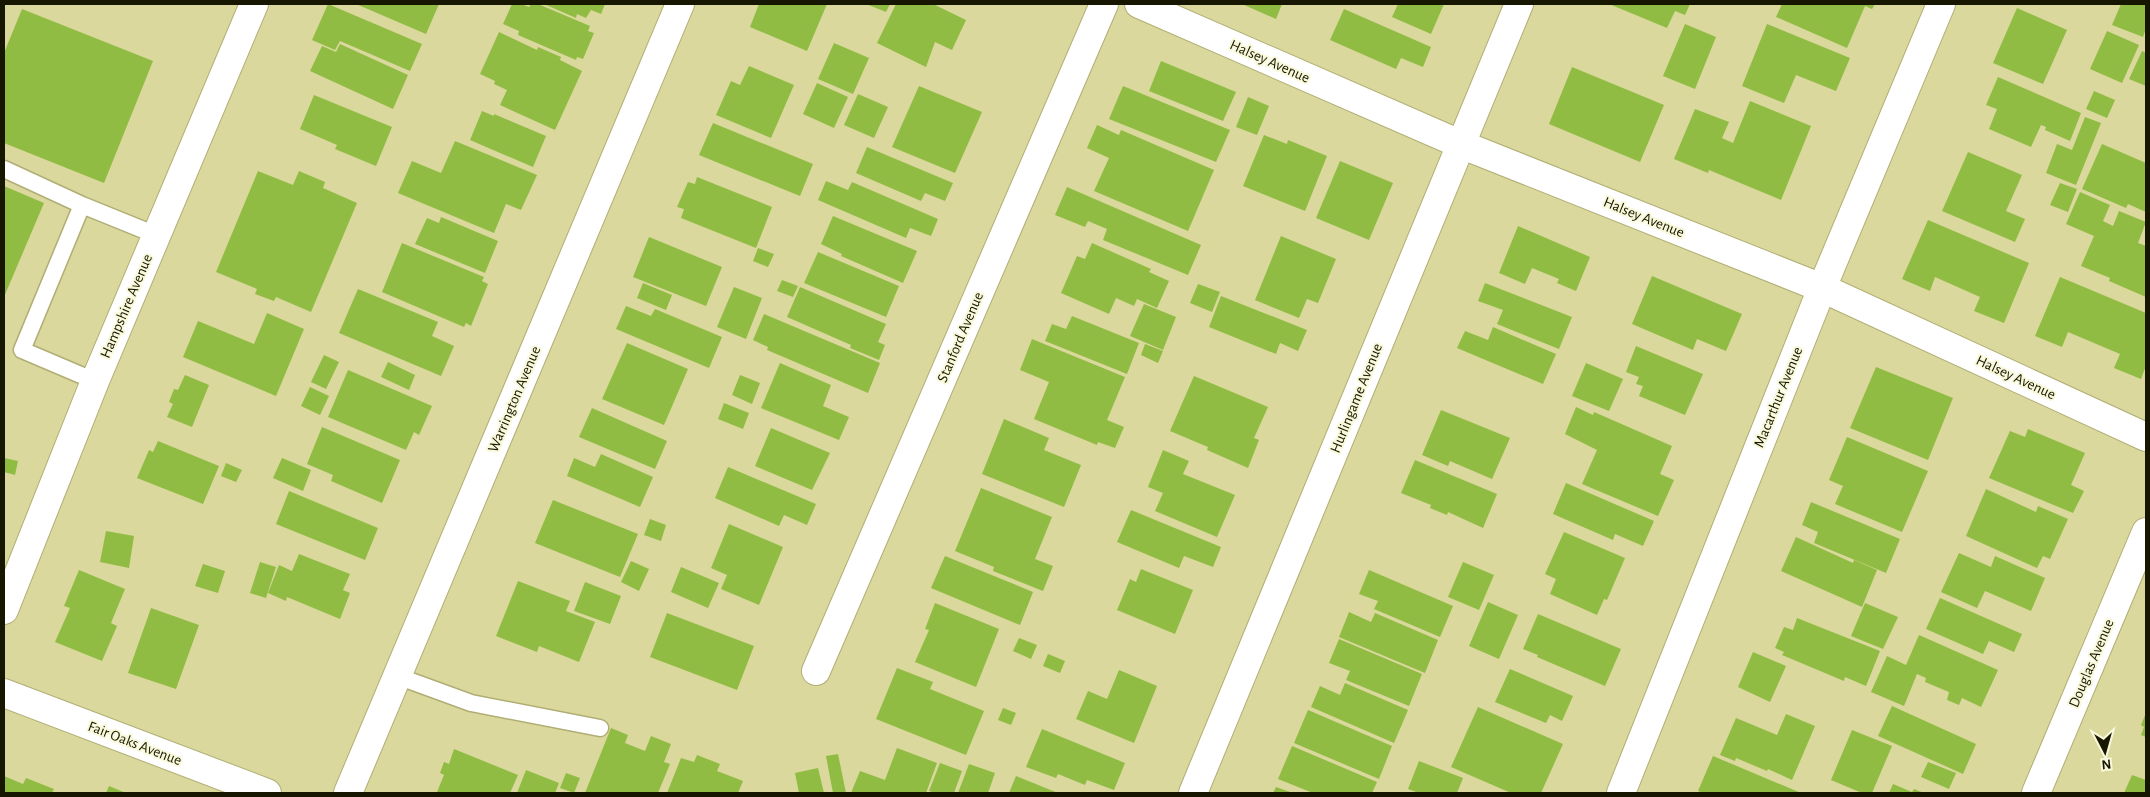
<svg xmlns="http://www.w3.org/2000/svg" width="2150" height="797" font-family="'Alegreya Sans',sans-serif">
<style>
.building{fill:#90bc44}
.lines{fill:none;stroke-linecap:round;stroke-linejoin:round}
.service-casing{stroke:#b0ae74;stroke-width:19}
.minor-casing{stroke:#b0ae74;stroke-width:30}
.tertiary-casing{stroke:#b0ae74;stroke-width:30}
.service{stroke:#fff;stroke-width:16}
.minor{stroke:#fff;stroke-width:28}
.tertiary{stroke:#fff;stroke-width:28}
.labels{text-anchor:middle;stroke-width:4;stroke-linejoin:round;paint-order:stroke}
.street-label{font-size:15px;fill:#171601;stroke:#f8f8da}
</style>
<rect width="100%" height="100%" fill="#dad89c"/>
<path class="building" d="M328 4 422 44 410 71 340 41 335 50 312 40Z
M356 4H439L426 34Z
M512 4H521L529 7 531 4H538L590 26 588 31 594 33 583 59 577 57 576 60 518 35 519 31 503 24Z
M544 4H605L601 14 591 10 586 18 577 14 576 18Z
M759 4H827L807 51 750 27Z
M866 4H890L886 12Z
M896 4H933L966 20 952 50 935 42 926 67 877 43Z
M1242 4H1282L1276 19Z
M1398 4H1444L1431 34 1392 17Z
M1609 4H1690L1685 15 1675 11 1667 28Z
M1782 4H1875L1872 9 1865 6 1847 48 1776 17Z
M2121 4H2146V28L2143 37 2112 25Z
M2017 8 2067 30 2043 84 1993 63Z
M22 9 153 61 104 183 4 143V53Z
M1344 9 1431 47 1423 67 1401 58 1396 69 1330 40Z
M1685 24 1716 37 1695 89 1663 76Z
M1767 24 1850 58 1836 91 1796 75 1784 103 1742 86Z
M2107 31 2139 45 2122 83 2090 69Z
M499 32 537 50 538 47 561 57 560 60 582 71 555 130 500 105 507 90 494 84 495 81 480 74Z
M834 43 869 58 853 94 818 79Z
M340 44 408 75 393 109 310 71 322 46 336 52Z
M2142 51 2146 53V86L2129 79Z
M1161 61 1236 92 1223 121 1149 91Z
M749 66 794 85 771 138 716 115 731 81 740 85Z
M1572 67 1664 105 1640 162 1549 124Z
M1998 77 2081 113 2070 141 2045 130 2046 127 2041 125 2031 147 1989 129 1997 109 1986 105Z
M817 83 848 97 834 128 803 114Z
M919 86 982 112 955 173 892 147Z
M1123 86 1230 130 1216 162 1109 119Z
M2094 91 2115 100 2107 118 2086 109Z
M858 94 888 107 874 138 844 125Z
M314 95 392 127 376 166 335 149 337 145 300 129Z
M1248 97 1269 106 1257 135 1236 127Z
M1750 101 1811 126 1781 200 1709 170 1708 173 1674 159 1695 109 1729 122 1722 138 1733 143Z
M482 111 494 116V114L546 136 533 167 470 140Z
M2085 117 2101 123 2076 185 2046 173 2057 144 2072 150Z
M713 123 813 164 800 196 699 155Z
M1097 125 1119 135 1121 130 1214 170 1188 231 1094 191 1109 158 1087 148Z
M1264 135 1287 144 1288 140 1327 156 1305 211 1243 186Z
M455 141 537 175 521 210 506 204 494 233 398 193 412 161 441 173Z
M2102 144 2146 163V212L2128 204 2126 208 2082 189Z
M867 147 953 183 945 201 925 193 921 201 856 173Z
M1968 152 2022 175 2006 211 2025 219 2015 242 1942 211Z
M1340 161 1393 183 1369 240 1316 218Z
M258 171 293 185 299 171 325 182 323 188 357 203 311 312 276 297 274 301 255 294 257 289 216 272Z
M697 177 772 207 756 248 681 218 684 209 677 207 688 182 695 184Z
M826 181 848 190 852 182 938 219 931 236 910 228 906 238 818 200Z
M2060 183 2077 189 2068 212 2050 205Z
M4 186 44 203 4 297Z
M1067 187 1201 245 1188 275 1103 240 1107 229 1088 221 1085 227 1055 215Z
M2080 192 2110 205 2103 221 2113 226 2119 211 2146 222 2138 243 2146 246V297L2109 281 2110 278 2081 266 2094 236 2066 224Z
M833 216 917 251 903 283 841 256 842 254 821 244Z
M441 217 498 241 485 273 415 244 427 218 439 223Z
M1928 220 2029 263 2004 323 1974 311 1980 297 1935 277 1930 291 1902 279Z
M1518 226 1590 257 1576 291 1557 283 1559 279 1532 268 1525 284 1499 273Z
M1281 236 1336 259 1318 303 1307 299 1299 318 1255 300Z
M649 237 722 267 706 306 633 277Z
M402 243 484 277 482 281 488 284 471 326 466 323 464 327 382 292Z
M1092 243 1151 269 1149 272 1169 281 1157 308 1137 299 1134 306 1116 298 1109 314 1061 293 1077 256 1085 259Z
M758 248 774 254 768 267 753 261Z
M818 252 899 286 886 317 804 283Z
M1652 276 1742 314 1726 351 1697 339 1693 350 1632 324Z
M2060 277 2146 313V366L2141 379 2114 368 2120 354 2068 332 2062 347 2035 336Z
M782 280 798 286 793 297 777 291Z
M643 283 672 295 666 310 637 298Z
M1485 283 1572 317 1559 349 1497 324 1503 310 1478 301Z
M1198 284 1220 292 1212 312 1190 303Z
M734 287 762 298 746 339 717 327Z
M800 287 886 324 878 342 885 345 879 360 850 348 851 345 787 317Z
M358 289 438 322 432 336 454 346 441 376 339 333Z
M1221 296 1307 330 1298 351 1280 343 1276 354 1209 327Z
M1144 304 1176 317 1163 350 1130 336Z
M626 306 651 316 655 309 722 337 709 368 616 329Z
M267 313 304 329 276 396 183 357 198 321 254 344Z
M764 314 880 363 868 393 767 350 768 347 753 340Z
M1072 316 1139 343 1127 374 1045 341 1052 324 1066 329Z
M1493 327 1556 354 1543 384 1457 348 1465 331 1488 340Z
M1032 339 1125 377 1107 420 1124 427 1115 448 1098 442 1097 445 1034 419 1049 382 1020 370Z
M627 343 688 369 664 425 602 399Z
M1145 344 1163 351 1158 363 1141 355Z
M1636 346 1703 374 1685 415 1639 396 1643 386 1636 384 1639 377 1626 372Z
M324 355 339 362 326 389 311 382Z
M388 362 415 375 409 390 381 377Z
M780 363 831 385 823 406 849 417 839 440 761 408Z
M1586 363 1623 379 1609 411 1572 396Z
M1876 367 1953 398 1928 460 1850 428Z
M348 370 432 406 419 435 414 432 406 450 328 417Z
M185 375 209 385 192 427 167 417 173 404 169 402 174 389 178 390Z
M740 375 760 383 752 404 732 395Z
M1194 376 1268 407 1254 438 1259 440 1248 468 1207 450 1208 447 1170 431Z
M310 387 329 396 320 415 301 406Z
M724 403 749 413 743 429 718 419Z
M1576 407 1593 415 1594 412 1672 446 1660 474 1674 480 1658 516 1582 484 1597 450 1565 434Z
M592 408 667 441 655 469 579 437Z
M1441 410 1510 438 1492 479 1450 461 1448 466 1422 455Z
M1004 419 1049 438 1044 450 1081 465 1064 507 982 474Z
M322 427 400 460 382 503 331 481 333 475 307 464Z
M771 428 830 453 812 490 755 466Z
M2028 429 2085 453 2071 485 2084 491 2073 513 1989 478 2010 431 2025 437Z
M1847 437 1928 471 1902 532 1835 504 1843 486 1829 480Z
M158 441 219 466 203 504 137 478 149 450 153 452Z
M1163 450 1189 461 1183 474 1235 495 1217 537 1155 511 1163 493 1148 487Z
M601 454 653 477 640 507 567 476 574 458 595 467Z
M4 458 18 461 15 475 4 472Z
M282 458 311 470 303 491 273 478Z
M1415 460 1497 494 1483 528 1448 512 1447 515 1430 508 1431 505 1401 493Z
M226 463 242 470 236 482 221 476Z
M728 467 816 504 807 525 784 515 779 526 715 498Z
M1566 483 1654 521 1643 546 1615 534 1613 540 1553 514Z
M981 488 1052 517 1035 559 1053 566 1043 591 993 571 994 567 955 551Z
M1986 489 2036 512 2038 506 2068 519 2050 559 2043 556 2037 568 1966 536Z
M289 491 378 528 365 560 276 524Z
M553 500 638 534 620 577 535 543Z
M1811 502 1900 539 1886 573 1814 543 1818 532 1802 525Z
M1131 510 1221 547 1213 567 1184 556 1179 568 1117 542Z
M650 519 666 525 661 541 644 535Z
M729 524 783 547 759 605 721 589 727 575 711 568Z
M106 531 134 536 129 568 100 562Z
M1564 532 1625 558 1607 600 1604 599 1597 615 1550 594 1556 579 1545 574Z
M1796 537 1853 563 1854 560 1877 570 1862 607 1781 571Z
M1959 553 1991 567 1995 556 2045 578 2031 611 1985 591 1977 608 1941 592Z
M299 554 350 574 343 590 350 593 340 619 287 597 286 601 268 593 279 565 292 571Z
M945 556 1033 592 1020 625 931 588Z
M631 561 649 569 639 591 621 582Z
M260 562 276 567 266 598 250 593Z
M1463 562 1494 575 1479 610 1448 597Z
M203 564 225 571 218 593 195 586Z
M681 567 719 583 708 608 671 592Z
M1141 569 1193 590 1175 634 1117 610 1130 579 1136 582Z
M79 570 125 589 111 623 117 626 102 661 55 642 70 608 64 606Z
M1369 570 1453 606 1440 637 1374 609 1378 601 1359 594Z
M518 581 570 601 566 611 595 622 579 662 539 646 537 652 496 636Z
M585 582 621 596 610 624 574 611Z
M1940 598 2022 634 2014 652 1989 641 1983 654 1926 629Z
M1488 602 1518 615 1499 659 1469 646Z
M935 603 999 629 976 687 915 662 929 630 925 629Z
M1865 603 1898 617 1883 649 1851 636Z
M151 608 199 625 176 689 128 673Z
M1349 612 1371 622 1375 613 1438 640 1425 673 1339 637Z
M667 613 754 646 737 690 650 657Z
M1538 614 1621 649 1605 686 1537 657 1538 655 1523 649Z
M1797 618 1880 651 1866 686 1845 677 1844 681 1782 655 1784 652 1775 648 1784 627 1793 630Z
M1919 635 1998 670 1981 707 1962 698 1959 705 1947 700 1949 692 1925 682 1926 678 1917 674 1904 706 1871 692 1887 656 1906 665Z
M1019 638 1037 645 1031 659 1013 651Z
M1339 639 1422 674 1409 706 1346 680 1350 671 1329 663Z
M1753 652 1786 666 1770 702 1738 687Z
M1048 654 1065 661 1060 673 1043 666Z
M897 668 933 682 930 689 984 711 966 755 876 719Z
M1510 669 1573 696 1562 721 1550 715 1546 723 1495 702Z
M1119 670 1157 686 1134 743 1076 719 1088 691 1107 699Z
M1345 683 1408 710 1394 743 1311 707 1320 686 1340 695Z
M1892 706 1976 744 1963 774 1878 736Z
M1478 707 1563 744 1541 793H1511L1451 767Z
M1003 708 1016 713 1011 725 998 720Z
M1308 710 1392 746 1379 779 1294 743Z
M2146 713V737L2141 735 2144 727 2141 725Z
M1786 714 1815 726 1792 780 1768 769 1767 771 1736 758 1735 761 1720 755 1736 718 1777 735Z
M611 728 628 735 625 743 645 751 651 736 671 744 664 762 670 764 658 793H585Z
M1042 729 1125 763 1114 790 1087 780 1085 785 1058 774 1056 778 1026 767Z
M1852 730 1892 746 1872 793H1862L1831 780Z
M1292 746 1377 782 1372 793H1313L1278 779Z
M897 748 937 763 926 793H851L860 771 885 780Z
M454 749 518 775 510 793 437 792 444 775 440 773 444 762 449 764Z
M838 754 846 793H833L826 756Z
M697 755 720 764 717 771 743 781 738 793H667L681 758 694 762Z
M1713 756 1801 793H1718L1715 792 1703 793 1698 791Z
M1419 761 1463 778 1457 793H1419L1408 789Z
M1928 762 1956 773 1949 789 1921 777Z
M940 763 962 771 954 793H935L929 791Z
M969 764 995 773 988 793H958Z
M818 768 824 793H799L795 773Z
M526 770 559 783 555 793H517Z
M566 773 580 778 574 793 560 788Z
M2132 775 2146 780V793H2124Z
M4 776 23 784 26 778 54 789 52 793H4Z
M1016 776 1058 793H1009Z
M1893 784 1912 792 1914 789 1924 793H1889Z
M109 786 126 793H106Z
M1276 787 1293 793H1273Z"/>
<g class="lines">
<defs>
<path id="service" d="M4 169 82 205 156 235
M82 205 22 350 95 381
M397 676 471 703 600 728"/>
<path id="minor" d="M1139 4 1460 144 1822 288 2146 437
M4 610 95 381 254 4
M816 671 1104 4
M4 693 267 793
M348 793 680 4
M1193 793 1519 4
M1621 793 1822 288 1941 4"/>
<path id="tertiary" d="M2036 793 2146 532"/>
</defs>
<use href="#service" class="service-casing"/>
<use href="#minor" class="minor-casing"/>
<use href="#tertiary" class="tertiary-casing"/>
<use href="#service" class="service"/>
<use href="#minor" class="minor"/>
<use href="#tertiary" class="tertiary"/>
</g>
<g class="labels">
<g class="street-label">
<text transform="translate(1270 61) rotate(24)" y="5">Halsey Avenue</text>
<text transform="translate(1644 217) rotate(22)" y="5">Halsey Avenue</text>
<text transform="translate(126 306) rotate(-67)" y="5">Hampshire Avenue</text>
<text transform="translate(960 337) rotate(-67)" y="5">Stanford Avenue</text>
<text transform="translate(2016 377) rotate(25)" y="5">Halsey Avenue</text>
<text transform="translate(1778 397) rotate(-68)" y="5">Macarthur Avenue</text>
<text transform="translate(1356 398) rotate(-68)" y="5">Hurlingame Avenue</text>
<text transform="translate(514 399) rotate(-67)" y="5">Warrington Avenue</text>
<text transform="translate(2091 663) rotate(-67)" y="5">Douglas Avenue</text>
<text transform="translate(135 743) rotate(21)" y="5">Fair Oaks Avenue</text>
</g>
</g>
<rect width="2150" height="797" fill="none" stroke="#171601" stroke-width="10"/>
<g transform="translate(2105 752) rotate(174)" stroke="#f8f8da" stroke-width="4" paint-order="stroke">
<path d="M0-4L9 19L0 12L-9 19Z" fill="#171601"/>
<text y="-8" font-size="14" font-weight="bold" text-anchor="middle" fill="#171601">N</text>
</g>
</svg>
